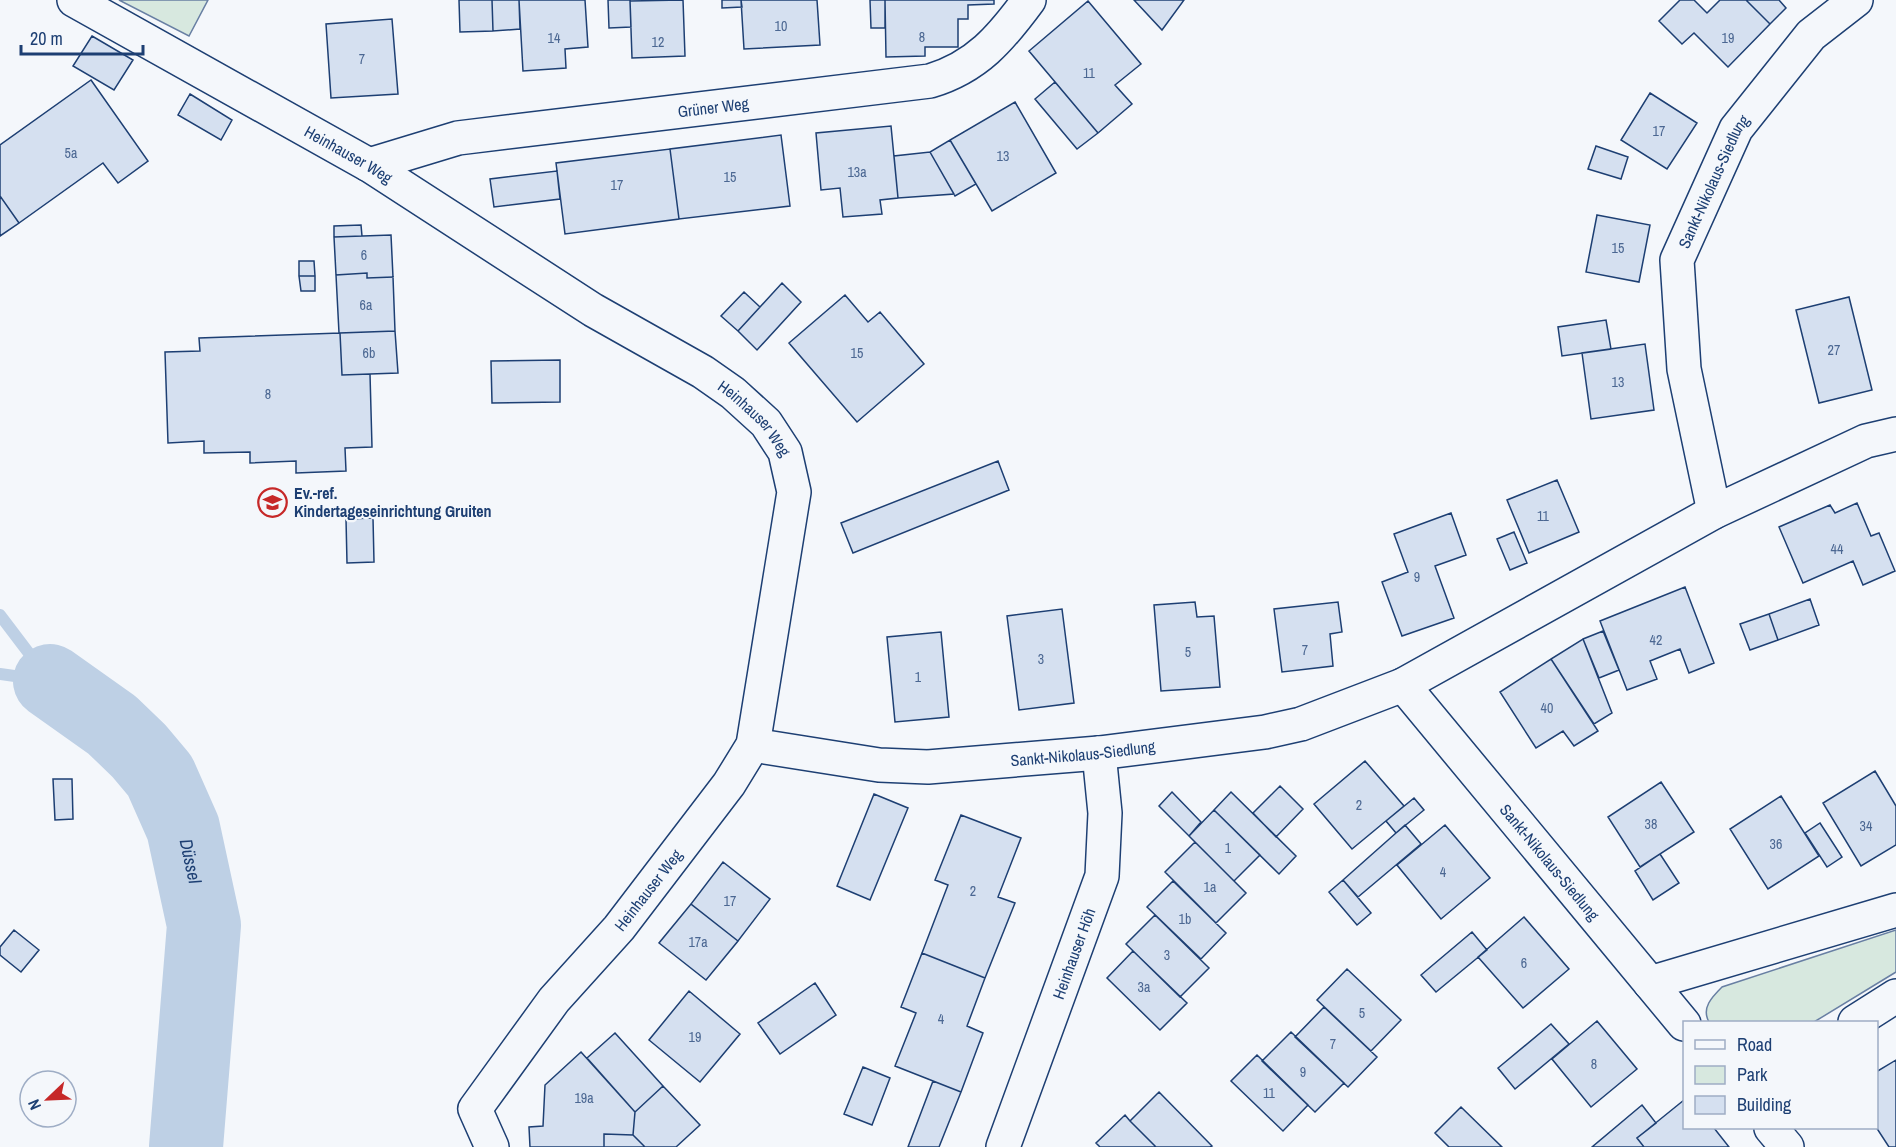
<svg xmlns="http://www.w3.org/2000/svg" width="1896" height="1147" font-family="'Archivo Narrow',sans-serif">
<style>
.green{fill:#d7e8df;stroke:#687fa3;stroke-width:1.5}
.lines{fill:none;stroke-linecap:round;stroke-linejoin:round}
.stream{stroke:#bed0e5;stroke-width:12}
.river{stroke:#bed0e5;stroke-width:74}
.building{fill:#d5e0f0;stroke:#1d3f73;stroke-width:1.5}
.minor-casing{stroke:#1d3f73;stroke-width:36}
.minor{stroke:#f4f7fb;stroke-width:33}
.labels{text-anchor:middle;stroke-width:4.5;stroke-linejoin:round;paint-order:stroke}
.number-label{font-size:14px;fill:#4b6792}
.street-label{font-size:16px;fill:#1d3f73;stroke:#f4f7fb}
.poi-label{font-size:16px;font-weight:bold;fill:#1d3f73;stroke:#f4f7fb;text-anchor:start}
.water-label{font-size:18px;font-style:italic;fill:#1d3f73;stroke:#f4f7fb}
</style>
<rect width="100%" height="100%" fill="#f4f7fb"/>
<path class="green" d="M119 0H208L189 36Z
M1896 930V972L1814 1022H1709C1701 1008 1712 997 1722 987Z"/>
<g class="lines">
<path class="stream" d="M0 615 50 681
M0 674 50 681"/>
<path class="river" id="s1" d="M50 681 112 725 139 751 160 776 183 828 204 925 186 1147"/>
</g>
<path class="building" d="M459 0H492L493 31 460 32Z
M492 0H519L520 29 493 31Z
M519 0H585L588 47 565 49 566 68 523 71Z
M608 0H630L631 27 609 28Z
M683 0 685 56 632 58 630 1Z
M722 0H741L742 7 722 8Z
M741 0H817L820 45 744 49Z
M870 0H885V28H871Z
M885 0H994V4L968 5V19H958V47H925V56L886 57Z
M1134 0H1184L1162 30Z
M1680 0H1694L1707 13 1720 0H1746L1770 24 1728 67 1694 33 1682 44 1659 21Z
M1746 0H1779L1786 8 1770 24Z
M1088 1 1141 64 1115 85 1132 104 1098 133 1029 51Z
M392 19 398 94 331 98 326 24Z
M92 36 133 60 114 90 73 66Z
M91 80 148 161 118 183 103 163 19 223 0 196V145Z
M1055 82 1098 133 1077 149 1035 99Z
M1650 93 1697 123 1667 169 1621 140Z
M190 94 232 120 221 140 178 115Z
M1015 102 1056 173 992 211 950 140Z
M891 126 898 198 880 200 882 214 843 217 840 188 821 190 816 133Z
M781 135 790 206 679 219 670 149Z
M950 140 976 184 955 196 930 152Z
M1596 146 1628 157 1621 179 1588 169Z
M670 149 679 219 565 234 556 163Z
M930 152 954 194 898 198 894 156Z
M557 171 560 199 494 207 490 179Z
M0 196 19 223 0 236Z
M1597 215 1650 225 1639 282 1586 272Z
M361 225 362 236 334 237V226Z
M391 235 393 277 367 278V273L336 275 334 237Z
M299 261H314L315 276H299Z
M367 273V278L393 277 395 331 339 333 336 275Z
M299 276H315V291H301Z
M782 283 801 302 757 350 738 331Z
M744 292 760 307 738 331 721 316Z
M845 295 868 322 880 312 924 364 857 422 789 343Z
M1849 297 1872 390 1819 403 1796 310Z
M1606 320 1611 349 1562 356 1558 327Z
M395 331 398 373 342 375 340 333Z
M340 333 342 375 370 374 372 447 345 448 346 471 296 473V461L250 463V452L204 453V441L168 443 165 352 200 351 199 338Z
M1645 344 1654 410 1591 419 1582 353Z
M560 360V402L492 403 491 361Z
M998 461 1009 490 853 553 841 523Z
M1557 480 1579 532 1529 553 1507 500Z
M1857 503 1871 536 1879 533 1895 571 1863 585 1853 561 1803 583 1779 527 1830 505 1835 513Z
M1451 513 1466 555 1435 566 1454 618 1402 636 1382 582 1408 572 1394 534Z
M373 518 374 562 347 563 346 519Z
M1514 532 1527 563 1510 570 1497 539Z
M1685 587 1714 663 1689 673 1680 649 1650 661 1657 679 1627 690 1600 621Z
M1810 599 1819 625 1778 640 1769 614Z
M1195 602 1197 617 1214 616 1220 687 1161 691 1154 605Z
M1338 602 1342 632 1330 634 1333 666 1282 672 1274 609Z
M1062 609 1074 703 1019 710 1007 616Z
M1769 614 1778 640 1750 650 1740 624Z
M1603 631 1619 670 1599 678 1583 639Z
M941 632 949 717 895 722 887 637Z
M1583 639 1612 713 1594 724 1551 659Z
M1551 659 1598 731 1574 746 1563 731 1536 748 1500 692Z
M1365 761 1404 806 1352 849 1314 804Z
M1875 771 1896 806V845L1861 866 1823 803Z
M53 779H72L73 819 55 820Z
M1661 782 1694 832 1640 867 1608 817Z
M1280 786 1303 809 1276 837 1253 813Z
M1172 792 1201 822 1189 836 1159 806Z
M1231 792 1296 856 1279 874 1214 810Z
M874 794 908 808 870 900 837 886Z
M1781 796 1819 856 1768 889 1730 829Z
M1414 798 1424 810 1396 833 1386 821Z
M1214 810 1260 855 1234 881 1189 836Z
M961 815 1021 838 998 897 1015 903 985 978 922 953 948 885 935 880Z
M1820 823 1842 857 1827 867 1805 833Z
M1405 825 1421 844 1358 897 1343 880Z
M1445 825 1490 878 1441 919 1397 865Z
M1195 842 1246 893 1216 923 1165 872Z
M1660 854 1679 883 1653 900 1635 871Z
M723 862 770 899 738 941 691 904Z
M1343 880 1371 913 1357 925 1329 892Z
M1173 881 1226 933 1201 959 1147 907Z
M691 904 738 941 706 980 659 943Z
M1155 915 1209 968 1180 997 1126 944Z
M1524 917 1569 969 1523 1008 1478 957Z
M14 930 39 950 21 972 0 955V947Z
M1472 932 1487 950 1436 992 1421 975Z
M1133 951 1187 1003 1160 1030 1107 978Z
M922 953 985 978 967 1026 983 1033 961 1092 895 1066 916 1013 901 1007Z
M1347 969 1401 1020 1371 1051 1317 1000Z
M815 983 836 1015 780 1054 758 1023Z
M689 991 740 1034 700 1082 649 1040Z
M1324 1007 1377 1057 1348 1087 1295 1037Z
M1597 1021 1637 1069 1591 1107 1552 1059Z
M1551 1024 1569 1044 1515 1089 1498 1068Z
M1291 1032 1344 1083 1315 1112 1262 1061Z
M615 1033 663 1086 635 1112 587 1058Z
M581 1052 635 1112 633 1135 604 1134V1147H530L529 1127 543 1126 545 1085Z
M1257 1055 1308 1105 1283 1131 1231 1081Z
M1896 1060V1147H1889L1876 1127V1072Z
M863 1067 890 1078 872 1125 844 1114Z
M933 1081 961 1092 939 1147H908Z
M663 1086 700 1125 676 1147H645L633 1135 635 1112Z
M1159 1092 1212 1146 1210 1147H1156L1130 1121Z
M1684 1100V1128H1714L1729 1147H1644L1637 1138Z
M1642 1105 1656 1123 1637 1138 1644 1147H1592Z
M1461 1107 1502 1147H1449L1435 1133Z
M1125 1115 1130 1121 1156 1147H1100L1096 1143Z
M604 1134 633 1135 645 1147H604Z"/>
<g class="lines">
<defs>
<g id="minor">
<path id="s2" d="M74 0 369 165 593 310 703 372 733 393 766 423 785 452 794 492 753 745 729 784 619 928 554 1000 475 1109 492 1147"/>
<path id="s3" d="M369 165 458 138 930 81C977 67 1001 38 1029 0"/>
<path id="s4" d="M1714 512 1684 369 1677 260 1736 129 1811 35 1856 0"/>
<path id="s5" d="M1403 685 1684 1024"/>
<path id="s6" d="M753 745 879 765 928 767 1099 753 1265 732 1301 724 1403 685 1714 512 1866 441 1896 434"/>
<path d="M1650 983 1896 910"/>
<path d="M1855 1022 1896 996"/>
<path d="M1771 1128 1787 1147"/>
<path id="s7" d="M1003 1147 1102 876 1105 813 1099 753"/>
</g>
</defs>
<use href="#minor" class="minor-casing"/>
<use href="#minor" class="minor"/>
</g>
<defs>
<symbol id="school-ring" viewBox="-11 -11 22 22"><circle r="9.5" fill="#f4f7fb" stroke="#c62828" stroke-width="1.5"/><path d="M0-5L7-2L0 1L-7-2ZM-4 1L0 2.5L4 1V4Q0 6-4 4Z" fill="#c62828"/></symbol>
</defs>
<g fill-rule="evenodd">
<use href="#school-ring" x="256" y="486" width="33" height="33"/>
</g>
<g class="labels">
<g class="number-label">
<text x="781" y="31">10</text>
<text x="922" y="42">8</text>
<text x="554" y="43">14</text>
<text x="1728" y="43">19</text>
<text x="658" y="47">12</text>
<text x="362" y="64">7</text>
<text x="1089" y="78">11</text>
<text x="1659" y="136">17</text>
<text x="71" y="158">5a</text>
<text x="1003" y="161">13</text>
<text x="857" y="177">13a</text>
<text x="730" y="182">15</text>
<text x="617" y="190">17</text>
<text x="1618" y="253">15</text>
<text x="364" y="260">6</text>
<text x="366" y="310">6a</text>
<text x="1834" y="355">27</text>
<text x="369" y="358">6b</text>
<text x="857" y="358">15</text>
<text x="1618" y="387">13</text>
<text x="268" y="399">8</text>
<text x="1543" y="521">11</text>
<text x="1837" y="554">44</text>
<text x="1417" y="582">9</text>
<text x="1656" y="645">42</text>
<text x="1305" y="655">7</text>
<text x="1188" y="657">5</text>
<text x="1041" y="664">3</text>
<text x="918" y="682">1</text>
<text x="1547" y="713">40</text>
<text x="1359" y="810">2</text>
<text x="1651" y="829">38</text>
<text x="1866" y="831">34</text>
<text x="1776" y="849">36</text>
<text x="1228" y="853">1</text>
<text x="1443" y="877">4</text>
<text x="1210" y="892">1a</text>
<text x="973" y="896">2</text>
<text x="730" y="906">17</text>
<text x="1185" y="924">1b</text>
<text x="698" y="947">17a</text>
<text x="1167" y="960">3</text>
<text x="1524" y="968">6</text>
<text x="1144" y="992">3a</text>
<text x="1362" y="1018">5</text>
<text x="941" y="1024">4</text>
<text x="695" y="1042">19</text>
<text x="1333" y="1049">7</text>
<text x="1594" y="1069">8</text>
<text x="1303" y="1077">9</text>
<text x="1269" y="1098">11</text>
<text x="584" y="1103">19a</text>
</g>
<g class="street-label">
<text dy="6" stroke="none"><textPath href="#s3" startOffset="350">Grüner Weg</textPath></text>
<text dy="6" stroke="none"><textPath href="#s2" startOffset="315">Heinhauser Weg</textPath></text>
<text dy="6" stroke="none"><textPath href="#s4" startOffset="342">Sankt-Nikolaus-Siedlung</textPath></text>
<text dy="6" stroke="none"><textPath href="#s2" startOffset="801">Heinhauser Weg</textPath></text>
<text dy="6" stroke="none"><textPath href="#s6" startOffset="332">Sankt-Nikolaus-Siedlung</textPath></text>
<text dy="6" stroke="none"><textPath href="#s5" startOffset="230">Sankt-Nikolaus-Siedlung</textPath></text>
<text transform="translate(648 890) rotate(-52)" y="6">Heinhauser Weg</text>
<text dy="6" stroke="none"><textPath href="#s7" startOffset="206">Heinhauser Höh</textPath></text>
</g>
<g class="poi-label">
<text x="294" y="499">Ev.-ref.<tspan x="294" dy="18">Kindertageseinrichtung Gruiten</tspan></text>
</g>
<g class="water-label">
<text dy="6" stroke="none"><textPath href="#s1" startOffset="237">Düssel</textPath></text>
</g>
</g>
<rect x="1683" y="1021" width="195" height="108" fill="#f4f7fb" stroke="#9eadc5" stroke-width="1.5"/>
<rect x="1695" y="1040" width="30" height="9" fill="#f4f7fb" stroke="#9eadc5" stroke-width="1.5"/>
<text x="1737" y="1051" font-size="18" fill="#1d3f73">Road</text>
<rect x="1695" y="1066" width="30" height="18" fill="#d7e8df" stroke="#9eadc5" stroke-width="1.5"/>
<text x="1737" y="1081" font-size="18" fill="#1d3f73">Park</text>
<rect x="1695" y="1096" width="30" height="18" fill="#d5e0f0" stroke="#9eadc5" stroke-width="1.5"/>
<text x="1737" y="1111" font-size="18" fill="#1d3f73">Building</text>
<g transform="translate(48 1099) rotate(247)"><circle r="28" fill="#f4f7fb" stroke="#9eadc5" stroke-width="1.5"/>
<path d="M0-4.5L10 22L0 15L-10 22Z" fill="#c62828"/>
<text y="-9" font-size="16" font-weight="bold" text-anchor="middle" fill="#1d3f73">N</text>
</g>
<path d="M21 45v9h122v-9" fill="none" stroke="#1d3f73" stroke-width="3"/>
<text x="30" y="45" font-size="18" fill="#1d3f73" stroke="#f4f7fb" stroke-width="4.5" paint-order="stroke">20 m</text>
</svg>
